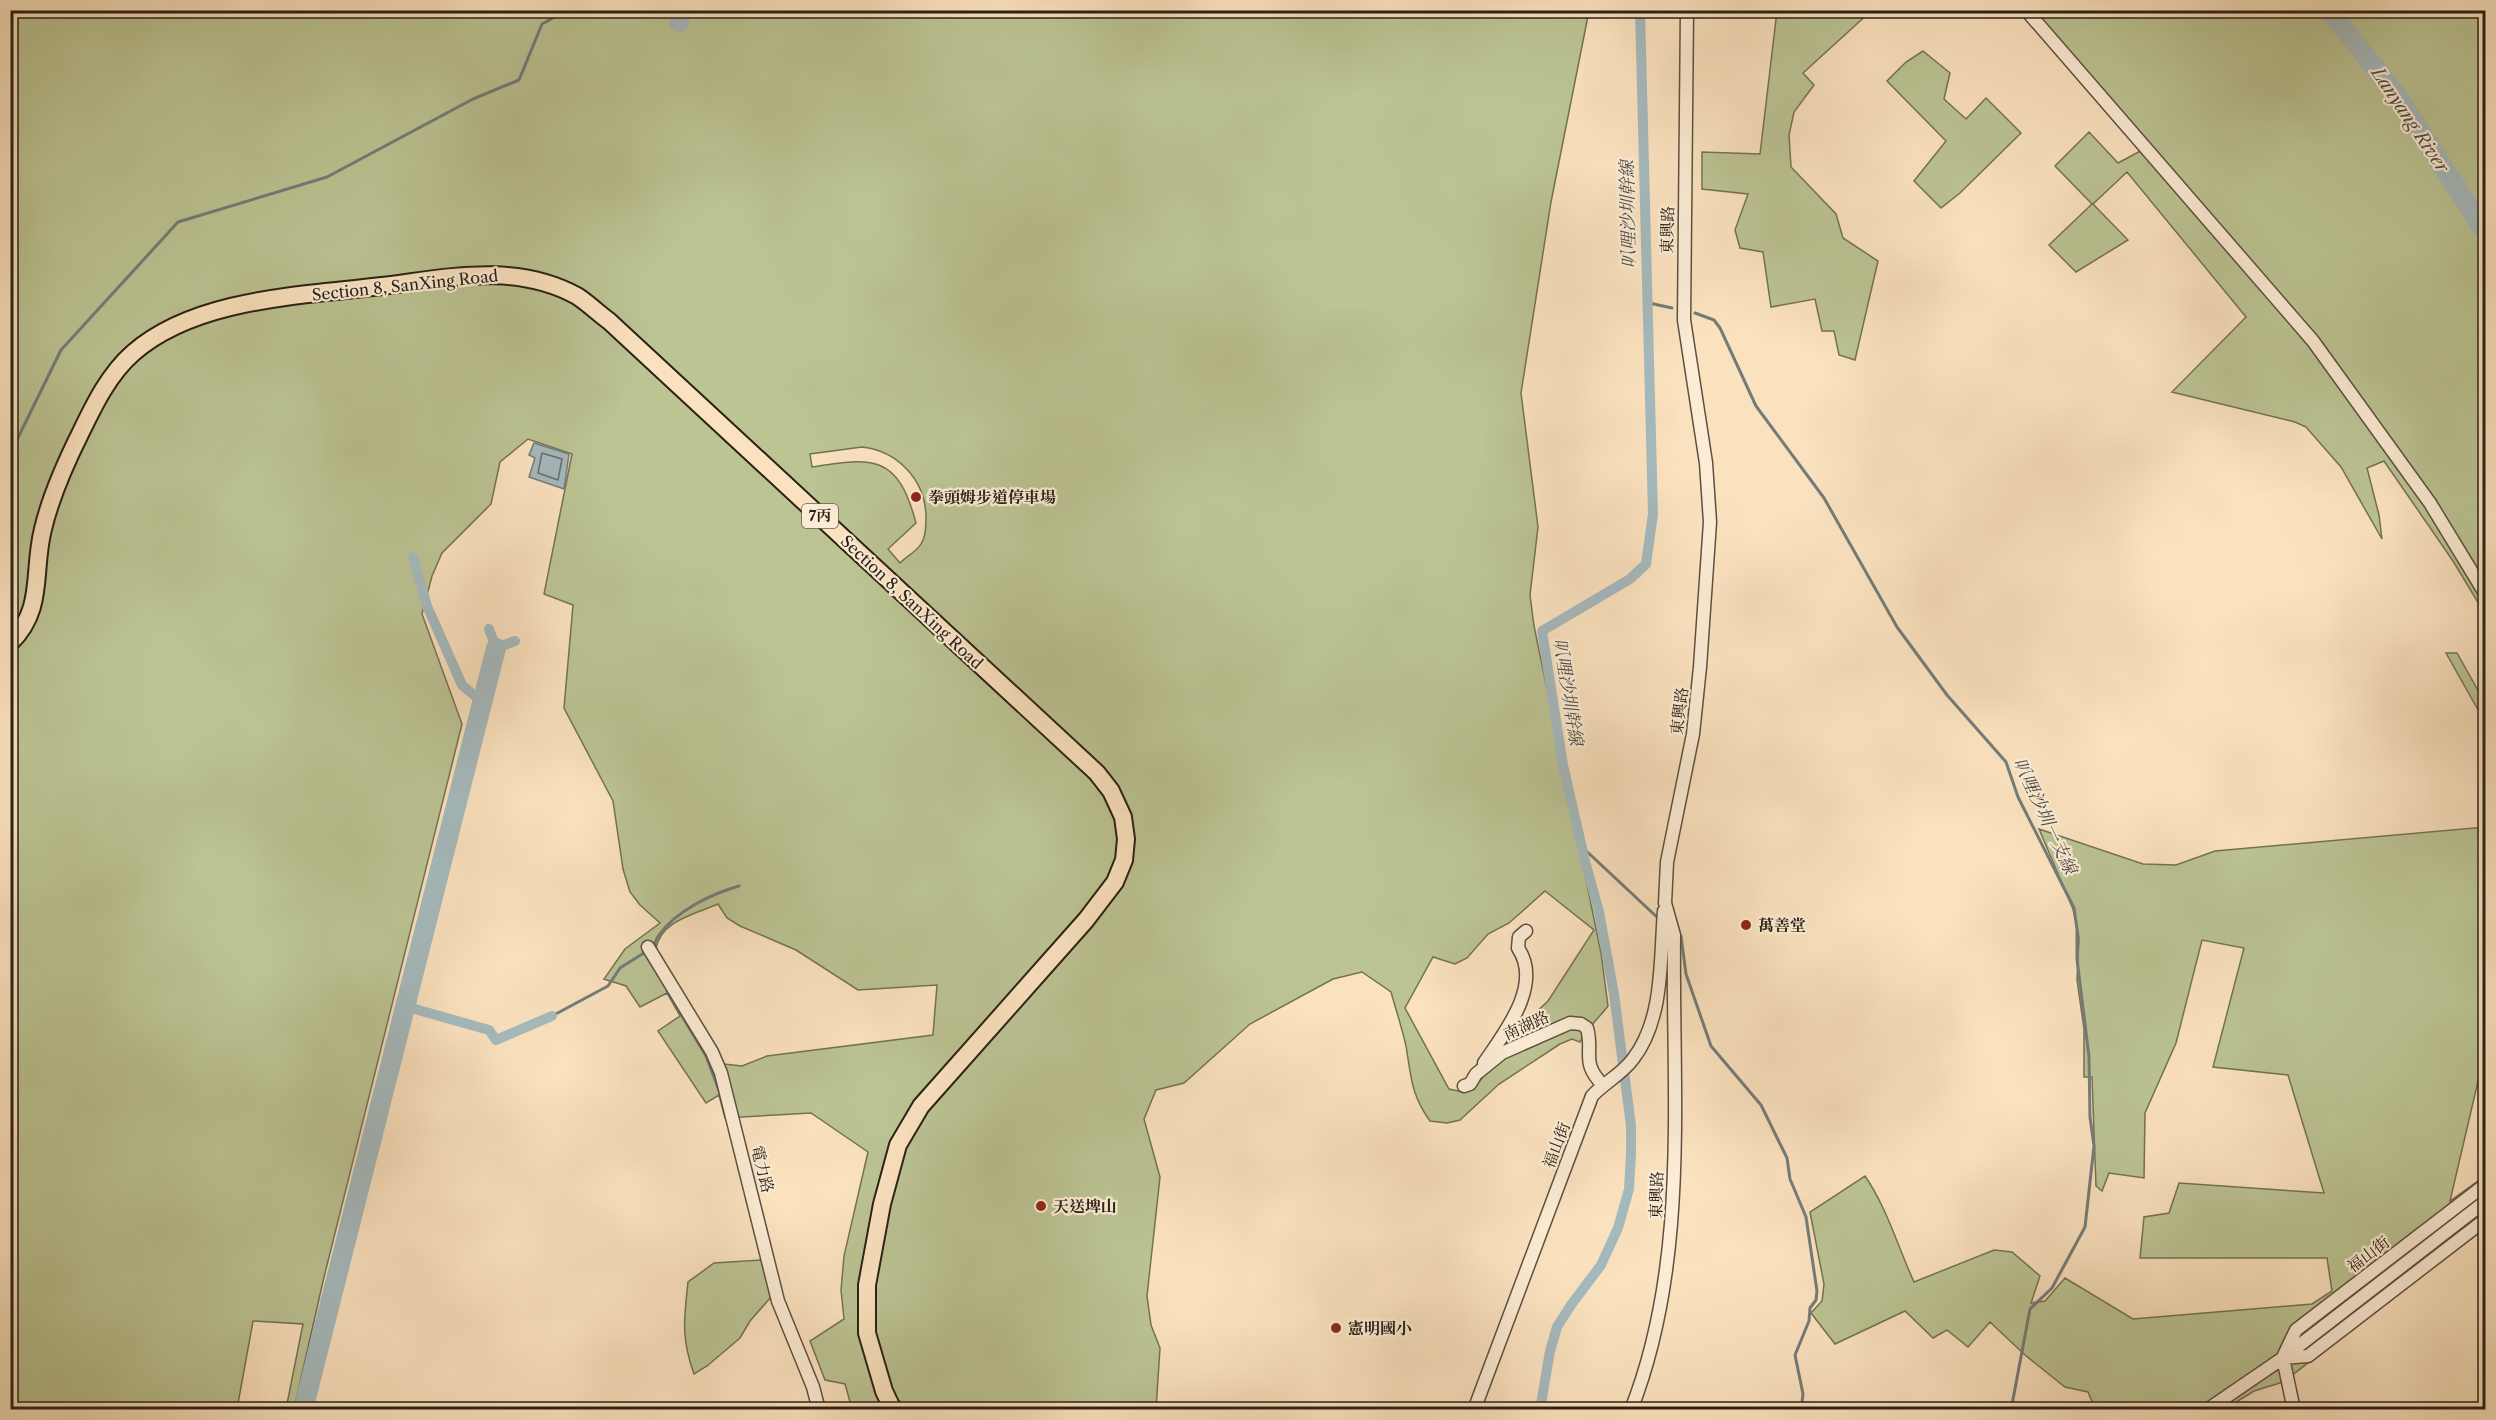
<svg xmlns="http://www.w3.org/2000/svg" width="2496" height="1420" font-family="'Libre Caslon Text','Noto Serif TC',serif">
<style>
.green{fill:#bcc494;stroke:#737254;stroke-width:1.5;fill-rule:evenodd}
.water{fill:#a5babe;stroke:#747c7a;stroke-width:1.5}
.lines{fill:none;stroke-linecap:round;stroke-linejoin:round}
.shore{stroke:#686d6a;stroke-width:1.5}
.stream{stroke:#747c7a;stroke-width:3}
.canal{stroke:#a5babe;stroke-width:10}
.river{stroke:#a5babe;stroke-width:20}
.minor-casing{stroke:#5e5040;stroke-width:15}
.major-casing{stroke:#2a2015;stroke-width:20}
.minor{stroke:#fcecd5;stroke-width:12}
.major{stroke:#fbe2bf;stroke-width:16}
.poi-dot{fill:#8f2418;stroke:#fcecd5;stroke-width:2}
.labels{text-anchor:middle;stroke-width:4.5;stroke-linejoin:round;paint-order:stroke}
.shield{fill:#fcecd5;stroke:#695d4f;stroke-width:1.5}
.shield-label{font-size:15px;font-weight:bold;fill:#2a2015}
.street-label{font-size:16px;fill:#2a2015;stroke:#fcecd5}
.poi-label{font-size:16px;font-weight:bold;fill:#2a2015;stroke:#fcecd5;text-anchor:start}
.water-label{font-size:18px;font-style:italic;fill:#4f4e48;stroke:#fcecd5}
</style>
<rect width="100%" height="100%" fill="#fbe2bf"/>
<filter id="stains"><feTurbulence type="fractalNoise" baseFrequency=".00333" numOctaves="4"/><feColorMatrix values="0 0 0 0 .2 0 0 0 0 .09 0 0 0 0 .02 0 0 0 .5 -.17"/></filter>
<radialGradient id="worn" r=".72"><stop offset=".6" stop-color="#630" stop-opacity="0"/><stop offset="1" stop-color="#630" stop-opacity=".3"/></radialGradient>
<path class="green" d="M10 11H1589L1551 202 1521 393 1538 527 1530 595 1534 626 1601 953 1608 1006C1598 1019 1587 1028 1580 1042L1572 1039 1560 1044 1499 1084 1460 1120 1447 1123 1430 1121C1411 1095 1411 1076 1406 1046 1402 1028 1396 1010 1391 992L1362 972 1333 979 1250 1024 1184 1083 1156 1090 1144 1119 1160 1177 1147 1296 1151 1325 1160 1348 1156 1409 905 1410 900 1401 884 1409H852L845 1384 825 1380 810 1341 844 1319 841 1290 844 1256 868 1152 811 1113 725 1118 719 1095 706 1103 658 1031 680 1016 667 993 640 1007 626 986 604 979 625 949 660 923 640 905 630 892 623 869 613 801 564 708 573 605 544 594 572 454 528 439 500 462 491 504 442 553 432 576 422 614 462 724 324 1277 294 1409H286L303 1324 253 1321 237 1409H11ZM862 447C898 451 925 480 926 516 926 525 926 536 921 544 917 551 906 557 900 563L888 549 916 523C898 455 874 457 812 467L810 454ZM1545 891 1594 930 1548 1001 1515 1032 1480 1081 1463 1092 1449 1089 1405 1008 1433 957 1455 964 1467 958 1488 934 1509 923ZM718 904 727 918 740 926 796 950 858 990 937 985 933 1035 767 1056 742 1066 724 1064 656 949C660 921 695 914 718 904Z
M1777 11H1871L1803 73 1814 85 1794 112 1789 135 1791 167 1836 214 1843 238 1878 261 1855 360 1839 355 1834 331H1822L1815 299 1771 307 1763 252 1740 248 1735 230 1748 194 1702 189V152L1760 154Z
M2025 11H2485V614L2453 561 2384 461 2367 468 2379 515 2382 539 2341 467 2306 427 2295 422 2172 392 2246 317 2127 172 2093 204 2128 240 2076 272 2049 245 2092 204 2055 166 2089 132 2118 163 2146 148Z
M1923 51 1950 73 1944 99 1966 119 1986 98 2021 133 1960 193 1941 208 1914 181 1946 141 1887 81 1906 62Z
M2446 653H2457L2485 703V713L2481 715Z
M2485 827V1041L2479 1077 2450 1201 2485 1176V1228L2283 1382 2254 1391 2225 1409H2095L2088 1392 2065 1387 2025 1355 1990 1322 1968 1347 1947 1330 1933 1338 1905 1311 1835 1344 1811 1313 1822 1301 1824 1284 1810 1212 1865 1176C1887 1208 1898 1247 1914 1282L1994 1250 2012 1252 2040 1276 2031 1303 2045 1301 2065 1278 2133 1319 2312 1304 2332 1291 2327 1258H2140L2144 1217 2169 1213 2179 1183 2324 1193 2288 1075 2213 1067 2244 948 2202 940 2176 1043 2145 1113 2144 1178 2109 1173 2102 1191 2096 1186 2092 1077H2084V1029L2077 980 2079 937 2073 909 2039 829 2143 864 2176 865 2215 851Z
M761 1260 771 1297 750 1321 740 1338 707 1366 694 1374C681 1338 684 1319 688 1282L714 1263Z"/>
<path class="water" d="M534 443 569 454 564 489 529 477 535 458 529 455Z"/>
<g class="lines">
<path class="shore" d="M542 453 562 459 558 480 538 473Z"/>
<path class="stream" d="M622 10 681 16
M1649 303 1672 308
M1695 313 1714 320 1720 328 1756 406 1824 498 1897 627 1947 695 2006 762 2018 797 2074 908 2077 929V959L2089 1057 2090 1117 2094 1146 2085 1227 2052 1288 2030 1309 2011 1410
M10 454 61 350 178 222 327 177 473 99 519 80 542 24 568 10
M1581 846 1659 919
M1678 934 1681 936 1686 974 1711 1046 1761 1105 1787 1158 1790 1179 1806 1217 1817 1291 1816 1300 1810 1308 1809 1321 1795 1355 1803 1394 1801 1410
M653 947C655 944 656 939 659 935 676 911 711 894 739 886
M667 991 706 1056 720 1093
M552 1016 608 986 620 968 647 951"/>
<path class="canal" d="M413 557 427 606 462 685 482 702
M489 629 496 648
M496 648 515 641
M404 1006 489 1030 496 1040 552 1016
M1540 1410 1550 1351 1557 1327 1571 1305 1601 1265 1618 1228 1629 1189 1631 1154V1126L1614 994 1599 912 1585 861 1563 765 1542 631 1630 579 1646 564 1653 514 1640 10"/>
<path class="river" d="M2329 10 2395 93 2486 233
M679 22 682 10
M303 1410 496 648"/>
<defs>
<path id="minor" d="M2026 10 2313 341 2430 503 2486 595
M648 947 712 1052 721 1073 778 1301 813 1387 819 1410
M1484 1063C1505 1032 1543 985 1518 948L1519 937 1526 931
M1464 1086 1470 1084 1476 1074 1502 1053 1570 1023 1581 1024 1587 1028C1594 1052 1580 1062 1603 1085
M2284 1355 2296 1330 2486 1184
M2283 1358 2294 1410
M2284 1358 2308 1356 2486 1219
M1474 1410 1592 1096C1605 1082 1621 1075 1633 1059 1664 1019 1660 959 1664 911
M1631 1410C1690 1260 1672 1092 1674 935L1665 903 1667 862 1693 734 1700 667 1710 522 1706 463 1684 320 1687 10
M2207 1410 2283 1358 2486 1201"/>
<path id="major" d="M10 643C45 609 32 572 43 529 51 495 65 464 81 432 94 405 109 374 133 353 196 298 301 296 382 286 448 278 515 262 577 296 588 303 598 313 609 321L1097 773 1111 791 1123 817 1126 839 1124 860 1115 882 1086 920 921 1106 898 1145 882 1204 867 1285V1333L884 1391 893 1410"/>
</defs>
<use href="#minor" class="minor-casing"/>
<use href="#major" class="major-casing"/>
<use href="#minor" class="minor"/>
<use href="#major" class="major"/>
</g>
<g class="poi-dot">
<circle cx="916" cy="497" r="6"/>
<circle cx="1746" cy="925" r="6"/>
<circle cx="1041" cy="1206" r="6"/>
<circle cx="1336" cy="1328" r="6"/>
</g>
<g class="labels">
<rect class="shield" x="802" y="504" width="36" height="24" rx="4.5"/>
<g class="shield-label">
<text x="820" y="521">7丙</text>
</g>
<g class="street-label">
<text transform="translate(1667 230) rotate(-89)" y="6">東興路</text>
<text transform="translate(405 285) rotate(-6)" y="6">Section 8, SanXing Road</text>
<text transform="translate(912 602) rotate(43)" y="6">Section 8, SanXing Road</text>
<text transform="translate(1679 711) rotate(-83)" y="6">東興路</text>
<text transform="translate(1526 1025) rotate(-24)" y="6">南湖路</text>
<text transform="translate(1556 1145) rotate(-69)" y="6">福山街</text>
<text transform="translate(763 1169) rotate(76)" y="6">電力路</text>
<text transform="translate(1656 1195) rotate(-88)" y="6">東興路</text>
<text transform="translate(2368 1254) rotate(-37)" y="6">福山街</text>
</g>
<g class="poi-label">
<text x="928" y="503">拳頭姆步道停車場</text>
<text x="1758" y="931">萬善堂</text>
<text x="1053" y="1212">天送埤山</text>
<text x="1348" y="1334">憲明國小</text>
</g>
<g class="water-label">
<text transform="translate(2410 120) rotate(56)" y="6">Lanyang River</text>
<text transform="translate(1628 214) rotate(-91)" y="6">叭哩沙圳幹線</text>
<text transform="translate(1568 692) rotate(81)" y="6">叭哩沙圳幹線</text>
<text transform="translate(2045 816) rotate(65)" y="6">叭哩沙圳一支線</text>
</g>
</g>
<rect width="2496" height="1420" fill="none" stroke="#fbe2bf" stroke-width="36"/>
<rect x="12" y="12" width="2472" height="1396" fill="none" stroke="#2a2015" stroke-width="3"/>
<rect x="18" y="18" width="2460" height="1384" fill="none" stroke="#2a2015" stroke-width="1.5"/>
<rect width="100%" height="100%" filter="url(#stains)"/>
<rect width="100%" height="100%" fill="url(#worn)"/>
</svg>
